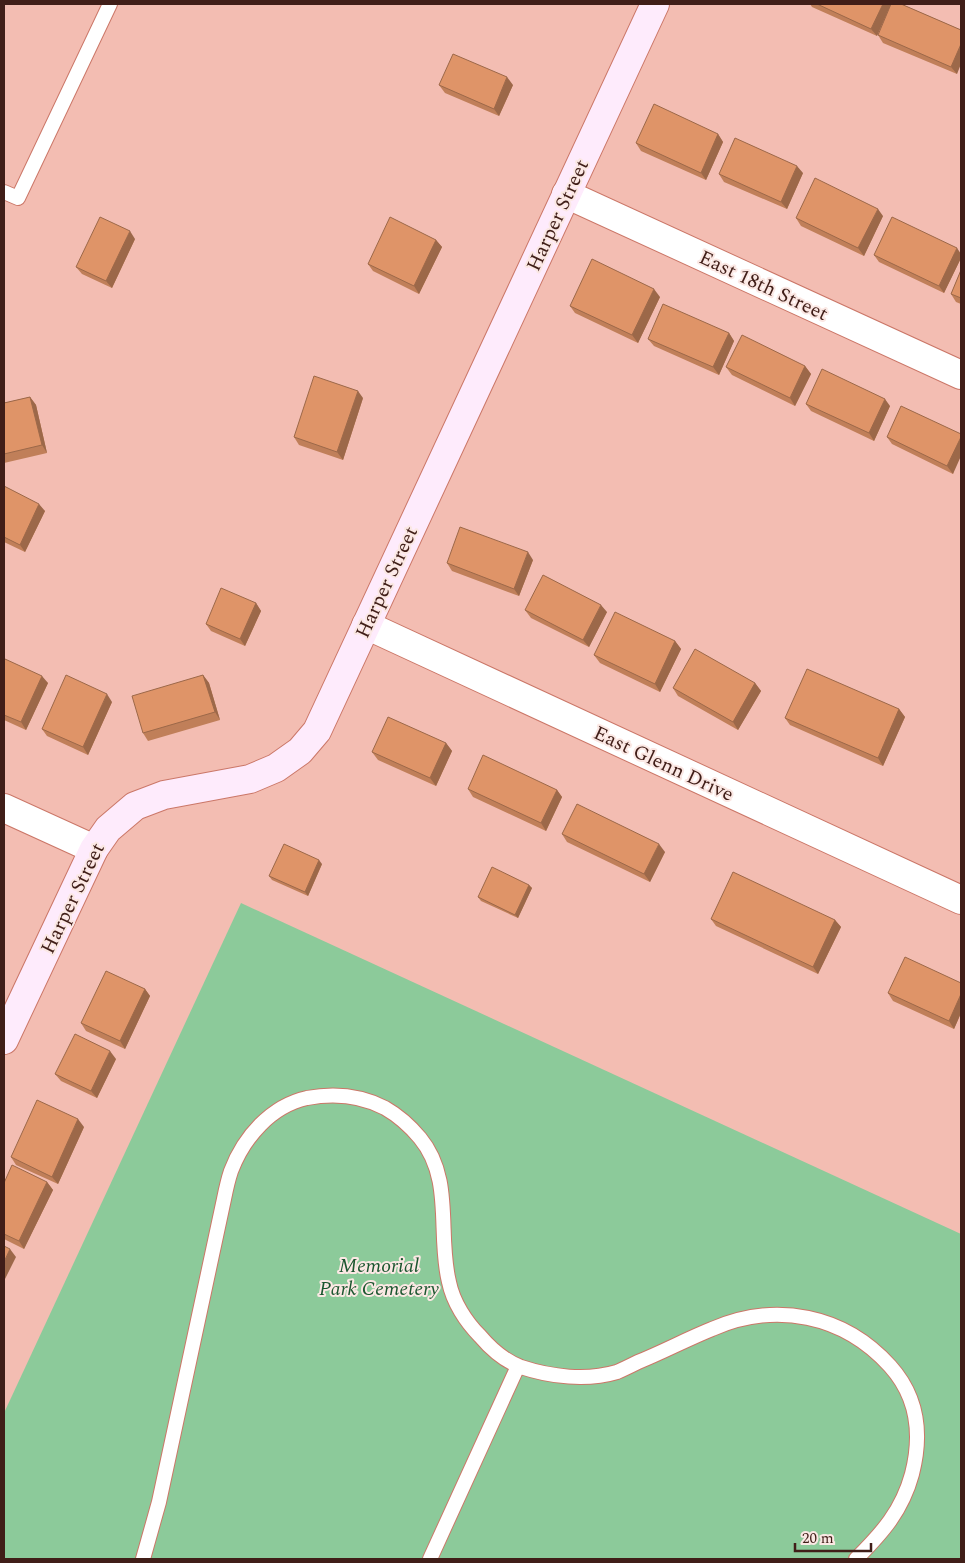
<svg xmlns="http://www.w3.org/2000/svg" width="965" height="1563" font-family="Spectral,serif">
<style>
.green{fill:#8cca9a}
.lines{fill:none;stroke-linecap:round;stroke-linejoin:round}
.lane-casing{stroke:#cb7768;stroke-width:16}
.street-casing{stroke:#cb7768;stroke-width:30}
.secondary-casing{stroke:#cb7768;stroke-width:30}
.lane{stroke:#fff;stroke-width:14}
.street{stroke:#fff;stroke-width:28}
.secondary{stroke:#feebfc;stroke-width:28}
.wall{fill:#c07f59}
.shaded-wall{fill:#9c6849}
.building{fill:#df9468;stroke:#9c6849}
.labels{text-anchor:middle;stroke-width:4;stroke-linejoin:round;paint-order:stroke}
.street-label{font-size:20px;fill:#401e18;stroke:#fbe8e4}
.park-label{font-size:20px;font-style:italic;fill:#1b562f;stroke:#fbe8e4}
</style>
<rect width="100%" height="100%" fill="#f3bdb2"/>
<path class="green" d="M241 903 961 1234V1559H4V1413Z"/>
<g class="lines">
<defs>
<path id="lane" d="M4 192 18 198 110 4
M143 1559 159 1502 224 1199C226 1189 228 1180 231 1171 244 1137 271 1106 307 1098 334 1093 360 1095 385 1108 399 1116 410 1126 420 1138 454 1179 437 1234 449 1282 453 1302 466 1322 480 1336 491 1349 505 1361 521 1367 551 1377 587 1381 617 1372 624 1369 632 1365 638 1362 663 1352 687 1339 712 1329 776 1301 844 1315 890 1366 918 1397 922 1435 912 1474 902 1511 882 1533 856 1559
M430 1559 518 1366"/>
<path id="street" d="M566 194 961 375
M366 625 961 900
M4 808 94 849"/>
<path id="secondary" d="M4 1040 94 849 108 829 135 806 164 795 250 779 276 768 300 751 317 731 655 4"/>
</defs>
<use href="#lane" class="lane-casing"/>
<use href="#street" class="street-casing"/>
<use href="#secondary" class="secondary-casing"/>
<use href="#lane" class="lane"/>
<use href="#street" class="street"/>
<use href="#secondary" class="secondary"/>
</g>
<path class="wall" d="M810 4H901L961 30 957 74 883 43 878 35 890 6 877 36 812 7Z
M439 85H513L499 116 445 93Z
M718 134 723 142 706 180 641 151 636 143Z
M803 173 787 209 724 182 719 174Z
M883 216 864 256 801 226 796 218Z
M135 239 112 288 82 274 76 267Z
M436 240 442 247 419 294 373 271 368 264Z
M961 254V258L944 293 879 262 874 255Z
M961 270V304L956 302 951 294Z
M660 297 638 343 575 313 570 306Z
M729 333 734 341 719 375 654 346 648 339Z
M805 366 811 374 795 406 732 375 726 367Z
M30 397 36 405 47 453 4 463V403Z
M363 398 343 460 299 445 294 437Z
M806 404 890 406 874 441 811 411Z
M961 434 953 474 892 444 887 437Z
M4 486 45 511 25 552 4 542Z
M533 560 519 596 452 571 447 563Z
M256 603 261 611 245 646 211 631 206 624Z
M525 610 607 612 589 647 531 618Z
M675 641 681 649 660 692 600 663 594 655Z
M4 662 48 683 26 730 4 720Z
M203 675 209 683 220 720 148 741 143 733Z
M755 683 761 691 738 730 678 696 673 688Z
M112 702 88 755 47 736 42 729Z
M899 709 905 717 883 766 790 725 785 718Z
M446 743 452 751 436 786 378 760 372 752Z
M468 789 557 790 562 797 546 831 473 797Z
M562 834 665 852 650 882 567 842Z
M322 864 308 896 272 880 269 876Z
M529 885 532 888 518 918 481 901 478 897Z
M711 919 835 920 841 927 818 974 716 926Z
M961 983V1013L954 1029 893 1001 888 993Z
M145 989 150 996 125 1049 86 1031 81 1023Z
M116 1059 97 1098 61 1081 55 1074Z
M84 1127 58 1184 16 1165 11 1157Z
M47 1182 53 1190 24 1249 4 1239V1183Z"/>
<path class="shaded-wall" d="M883 4H891L877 36 871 29Z
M961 44V64L957 74 951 67Z
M507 77 513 85 499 116 494 109Z
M718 134 723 142 706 180 701 173Z
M797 166 803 173 787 209 781 202Z
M878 209 883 216 864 256 858 248Z
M130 231 135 239 112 288 106 281Z
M436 240 442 247 419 294 414 286Z
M957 248 961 254V258L944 293 939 286Z
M654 289 660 297 638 343 632 335Z
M729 333 734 341 719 375 713 367Z
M805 366 811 374 795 406 790 398Z
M358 391 363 398 343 460 337 452Z
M30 397 36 405 47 453 42 445Z
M885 399 890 406 874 441 869 433Z
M961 437V456L953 474 947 466Z
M39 504 45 511 25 552 20 545Z
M528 552 533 560 519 596 514 589Z
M256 603 261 611 245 646 240 639Z
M601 605 607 612 589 647 583 640Z
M675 641 681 649 660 692 655 684Z
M203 675 209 683 220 720 215 712Z
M42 676 48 683 26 730 21 722Z
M755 683 761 691 738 730 733 722Z
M107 694 112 702 88 755 83 747Z
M899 709 905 717 883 766 878 758Z
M446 743 452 751 436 786 430 778Z
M557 790 562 797 546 831 541 823Z
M659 844 665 852 650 882 644 874Z
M319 860 322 864 308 896 305 892Z
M529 885 532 888 518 918 515 915Z
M835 920 841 927 818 974 813 967Z
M145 989 150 996 125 1049 120 1041Z
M961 994V1013L954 1029 949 1021Z
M110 1051 116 1059 97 1098 91 1091Z
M78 1119 84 1127 58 1184 52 1177Z
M47 1182 53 1190 24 1249 19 1241Z
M10 1249 16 1257 4 1281V1262Z"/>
<path class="building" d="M817 4H883L871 29Z
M891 4H901L961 30V44L951 67 878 35Z
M453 54 507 77 494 109 439 85Z
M654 104 718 134 701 173 636 143Z
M735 138 797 166 781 202 719 174Z
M815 178 878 209 858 248 796 218Z
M100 217 130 231 106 281 76 267Z
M390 217 436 240 414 286 368 264Z
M892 217 957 248 939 286 874 255Z
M592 259 654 289 632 335 570 306Z
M961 270V298L951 294Z
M663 304 729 333 713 367 648 339Z
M742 335 805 366 790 398 726 367Z
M822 369 885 399 869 433 806 404Z
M314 376 358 391 337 452 294 437Z
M30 397 42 445 4 454V403Z
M901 406 961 434V437L947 466 887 437Z
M4 486 39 504 20 545 4 537Z
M460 527 528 552 514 589 447 563Z
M543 575 601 605 583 640 525 610Z
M221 588 256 603 240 639 206 624Z
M615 612 675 641 655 684 594 655Z
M695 649 755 683 733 722 673 688Z
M5 659 42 676 21 722 4 715V662Z
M807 669 899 709 878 758 785 718Z
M66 675 107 694 83 747 42 729Z
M203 675 215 712 143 733 132 696Z
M388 717 446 743 430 778 372 752Z
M483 755 557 790 541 823 468 789Z
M577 804 659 844 644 874 562 834Z
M284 844 319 860 305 892 269 876Z
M492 867 529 885 515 915 478 897Z
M733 872 835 920 813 967 711 919Z
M905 957 961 983V994L949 1021 888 993Z
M106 971 145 989 120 1041 81 1023Z
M75 1034 110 1051 91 1091 55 1074Z
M37 1100 78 1119 52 1177 11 1157Z
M12 1165 47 1182 19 1241 4 1234V1183Z
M4 1246 10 1249 4 1262Z"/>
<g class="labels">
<g class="street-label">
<text transform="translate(557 215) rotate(-65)" y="7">Harper Street</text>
<text transform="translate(764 285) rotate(25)" y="7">East 18th Street</text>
<text transform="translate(386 582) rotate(-65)" y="7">Harper Street</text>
<text transform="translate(664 763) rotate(25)" y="7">East Glenn Drive</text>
<text transform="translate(72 898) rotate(-64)" y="7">Harper Street</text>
</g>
<g class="park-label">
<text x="379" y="1272">Memorial<tspan x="379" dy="23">Park Cemetery</tspan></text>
</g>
</g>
<rect width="965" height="1563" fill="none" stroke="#401e18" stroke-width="10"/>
<path d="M795 1543v8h76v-8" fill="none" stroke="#401e18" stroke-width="2.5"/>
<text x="802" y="1543" font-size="15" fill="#401e18" stroke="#fbe8e4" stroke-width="4" paint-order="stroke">20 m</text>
</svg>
